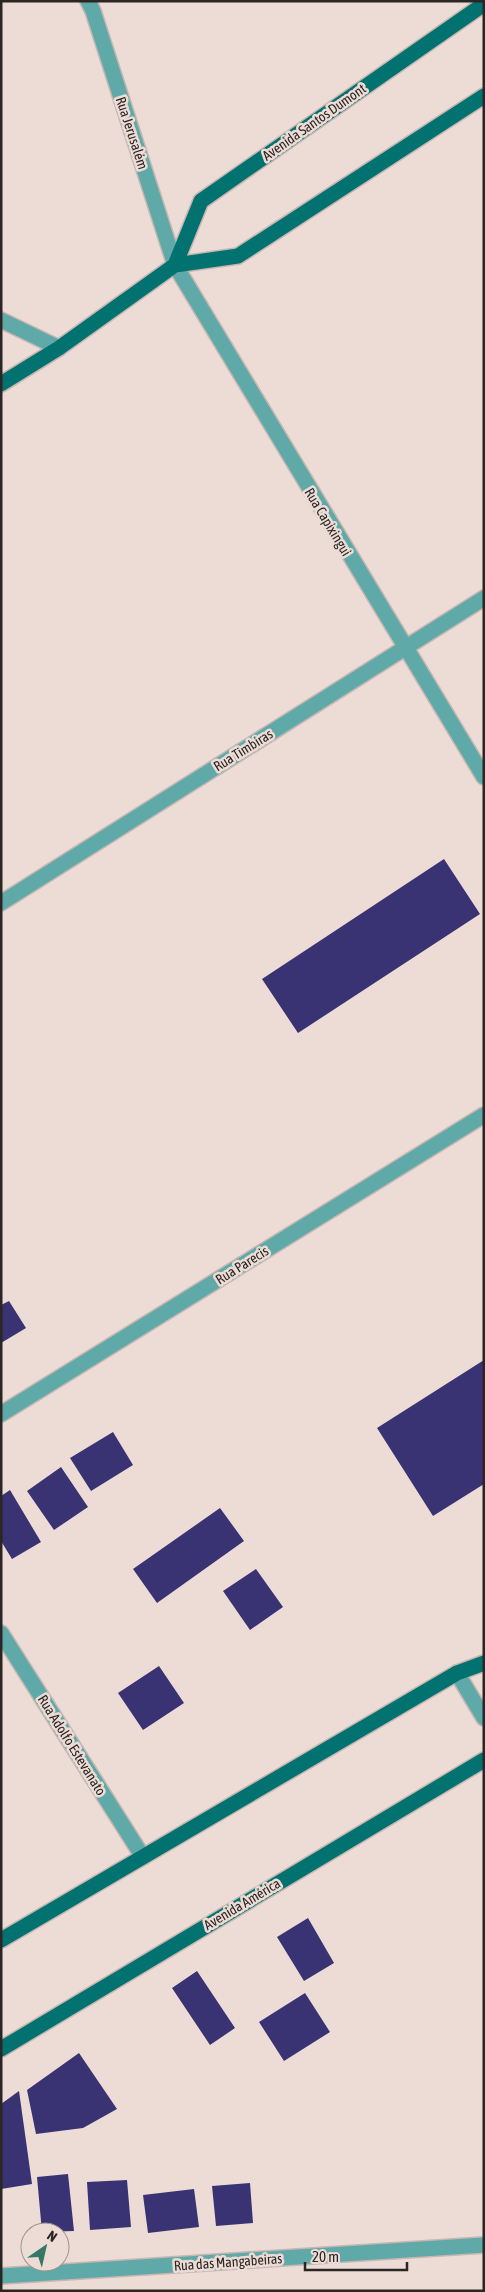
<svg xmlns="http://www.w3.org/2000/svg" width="485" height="2292" font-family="'Asap Condensed',sans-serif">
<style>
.building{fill:#393373}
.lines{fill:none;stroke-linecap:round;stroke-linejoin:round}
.minor-casing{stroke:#c6b7b2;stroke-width:18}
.major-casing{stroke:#c6b7b2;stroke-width:18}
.minor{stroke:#5faaa8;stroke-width:15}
.major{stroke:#027270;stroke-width:15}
.labels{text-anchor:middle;stroke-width:5;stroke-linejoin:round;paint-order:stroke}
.street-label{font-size:14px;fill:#2b2523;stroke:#eddcd6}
</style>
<rect width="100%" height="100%" fill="#eddcd6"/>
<path class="building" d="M444 859 480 914 298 1033 262 979Z
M9 1301 26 1328 1 1343V1305Z
M484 1360V1484L433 1516 377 1428Z
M113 1432 133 1465 91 1491 70 1458Z
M61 1467 88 1507 54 1530 27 1491Z
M10 1490 41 1542 12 1559 1 1541V1496Z
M220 1508 244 1541 157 1603 133 1569Z
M256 1569 283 1607 250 1630 223 1591Z
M159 1666 184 1703 143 1730 118 1693Z
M308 1918 334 1963 304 1981 277 1937Z
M197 1971 235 2028 210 2045 172 1988Z
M305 1993 330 2032 284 2061 259 2022Z
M79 2053 117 2109 83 2128 36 2134 27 2090Z
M19 2091 32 2184 1 2189V2104Z
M68 2174 74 2231 42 2232 37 2177Z
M127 2180 131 2227 90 2230 87 2182Z
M250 2183 253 2223 216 2226 212 2186Z
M194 2189 199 2227 148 2233 143 2195Z"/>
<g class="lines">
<defs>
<path id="minor" d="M88 1 93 11 175 265 484 777
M1 320 59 348
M1 903 484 598
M1 1414 484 1115
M1 1633 143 1857
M457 1673 484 1718
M1 2276 484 2245"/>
<path id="major" d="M175 265 201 201 484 4
M1 384 59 348 175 265 238 256 484 96
M1 1940 457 1673 484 1663
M1 2049 484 1760"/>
</defs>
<use href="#minor" class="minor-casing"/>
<use href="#major" class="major-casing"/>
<use href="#minor" class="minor"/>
<use href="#major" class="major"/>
</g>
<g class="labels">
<g class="street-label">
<text transform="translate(314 122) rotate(-35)" y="5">Avenida Santos Dumont</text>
<text transform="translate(132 133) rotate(72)" y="5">Rua Jerusalém</text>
<text transform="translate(328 522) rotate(59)" y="5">Rua Capixingui</text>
<text transform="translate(243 750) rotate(-32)" y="5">Rua Timbiras</text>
<text transform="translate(242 1265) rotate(-32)" y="5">Rua Parecis</text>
<text transform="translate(72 1745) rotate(58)" y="5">Rua Adolfo Estevanato</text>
<text transform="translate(242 1904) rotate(-31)" y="5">Avenida América</text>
<text transform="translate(228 2262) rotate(-4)" y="5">Rua das Mangabeiras</text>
</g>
</g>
<rect width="485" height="2292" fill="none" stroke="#2b2523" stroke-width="5"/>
<g transform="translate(45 2247) rotate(34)"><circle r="24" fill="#eddcd6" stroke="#9f938e"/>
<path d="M0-4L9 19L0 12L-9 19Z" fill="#377765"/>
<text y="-8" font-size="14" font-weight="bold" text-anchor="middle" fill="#2b2523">N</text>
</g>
<path d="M305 2262v8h102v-8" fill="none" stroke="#2b2523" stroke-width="2.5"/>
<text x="312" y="2262" font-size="15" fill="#2b2523" stroke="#eddcd6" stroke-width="4" paint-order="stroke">20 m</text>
</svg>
